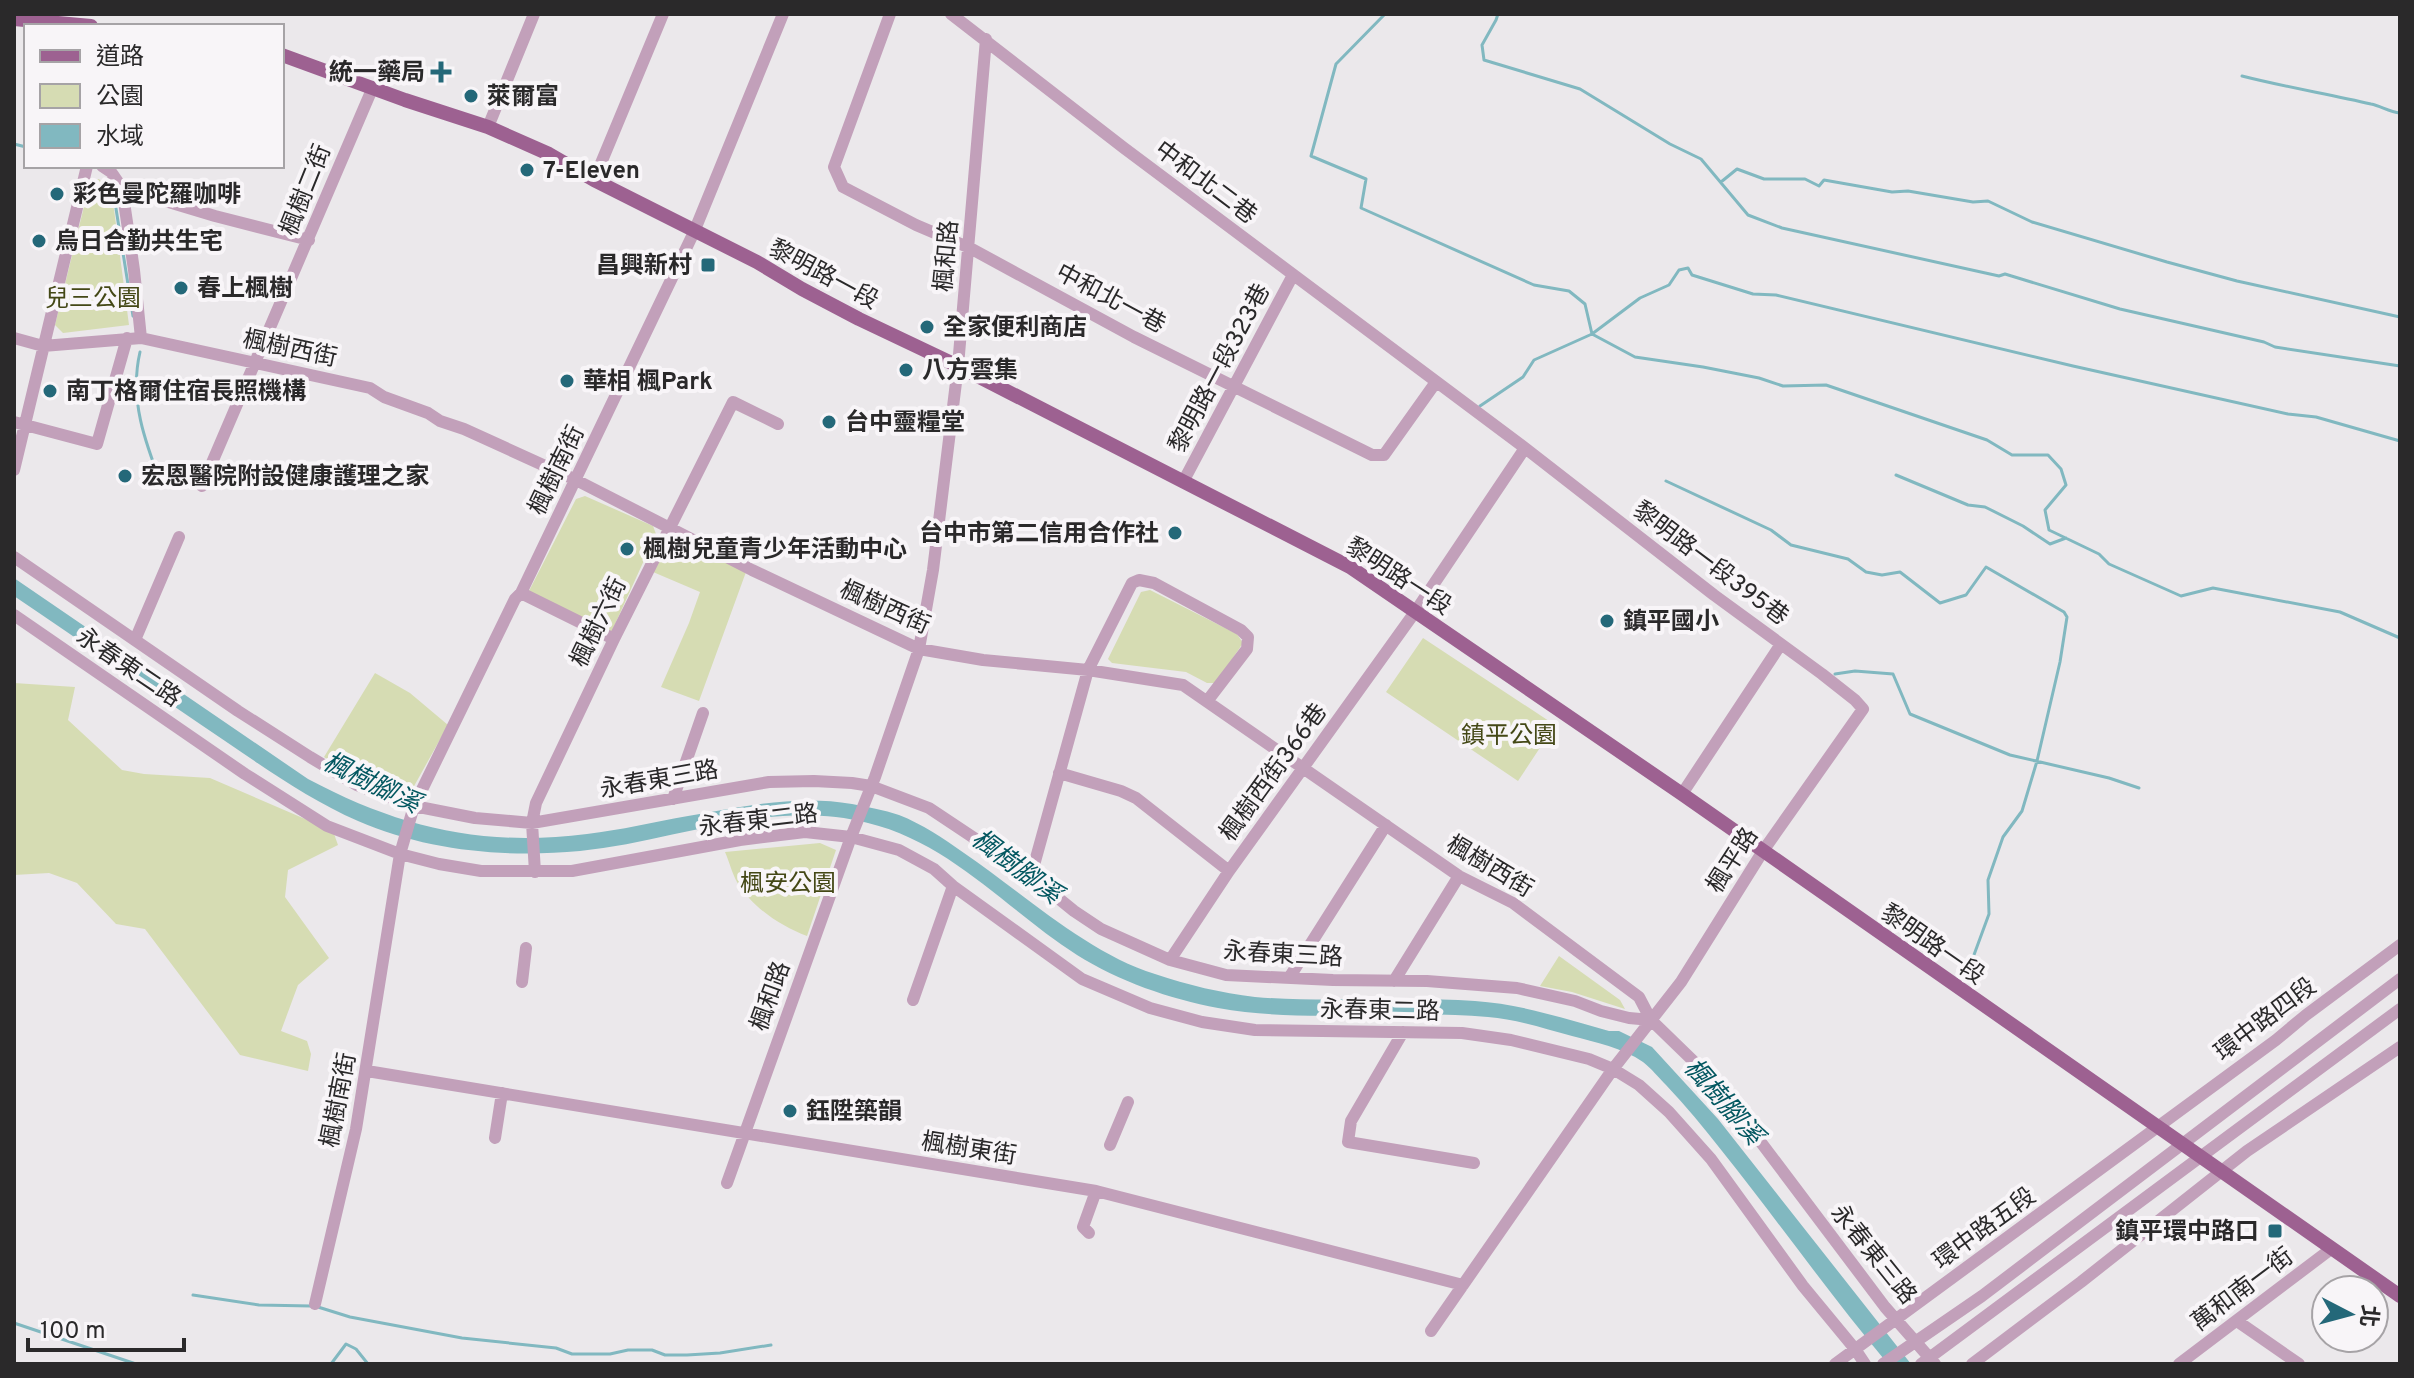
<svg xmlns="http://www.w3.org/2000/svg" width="2414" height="1378" font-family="Overpass,'Noto Sans TC',sans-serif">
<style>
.green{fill:#d6dcb3}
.water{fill:#81b8c0}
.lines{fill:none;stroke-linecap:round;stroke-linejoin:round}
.stream{stroke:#81b8c0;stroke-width:3}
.minor{stroke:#c2a0ba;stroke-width:12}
.major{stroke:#9d6191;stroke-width:14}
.poi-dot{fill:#246879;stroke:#f8f5f8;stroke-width:3}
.labels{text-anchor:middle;stroke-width:8;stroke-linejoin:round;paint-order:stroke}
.poi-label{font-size:24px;font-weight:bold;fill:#2a292a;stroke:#f8f5f8;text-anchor:start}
.street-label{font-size:24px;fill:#2a292a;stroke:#f8f5f8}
.park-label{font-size:24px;fill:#444816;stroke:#f8f5f8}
.water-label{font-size:26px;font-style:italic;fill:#035760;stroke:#f8f5f8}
</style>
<rect width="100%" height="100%" fill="#ebe8eb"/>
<path class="green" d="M99 179 112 194 129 325 63 333 55 325 90 182Z
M585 496 653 526 656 534 611 633 529 591 576 499Z
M674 536 746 572 699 701 661 687 689 623 700 592 653 572Z
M1150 590 1237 634 1243 643 1216 683H1207L1186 672 1112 663 1108 659 1141 592Z
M1423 638 1555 725 1518 781 1386 692Z
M375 673 410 693 448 725 413 788 410 799 357 779 324 757Z
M14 683 75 687 68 720 122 770 144 774 210 778 333 831 338 845 288 870 285 897 329 958 298 985 281 1031 307 1041 311 1054 308 1071 240 1055 145 929 116 924 77 883 49 873 14 875Z
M820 843 836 850 807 936C780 926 752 907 737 882 732 873 729 861 725 852Z
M1559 956 1620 1000 1625 1009 1572 992 1540 986Z"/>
<path class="water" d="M14 578 308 779C400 828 483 847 587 834 621 830 654 822 688 816 743 807 796 794 852 804 867 807 884 810 899 815 922 824 943 838 964 853 1023 893 1087 953 1155 974 1188 985 1221 993 1255 997 1328 1003 1402 996 1475 1001 1521 1004 1566 1019 1609 1031H1619L1652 1047 1718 1119 1911 1364H1888C1830 1295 1778 1221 1722 1151 1704 1128 1686 1106 1666 1085 1659 1078 1651 1068 1643 1062 1623 1048 1595 1042 1572 1036 1545 1029 1516 1019 1488 1017 1398 1009 1307 1024 1218 1008 1170 999 1118 981 1077 955 1008 911 951 843 868 823 770 798 677 841 580 851 505 858 427 851 358 821 312 801 269 771 228 743 156 695 86 644 14 596Z"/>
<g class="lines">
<path class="stream" d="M1018 14H1027
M1385 14 1336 64 1311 156 1366 179 1361 208 1534 285 1569 291 1585 304 1592 334 1635 357 1703 367 1759 378 1783 386 1826 385 1987 440 2012 455H2048L2061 469 2066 485 2045 510 2049 530 2099 554 2109 564 2181 596 2213 588 2340 612 2400 638
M1498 14 1496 20 1482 45 1484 60 1580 89 1670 144 1701 159 1748 215 1782 228 1999 276 2005 274 2120 309 2264 342 2275 347 2400 366
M2242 76C2285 87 2328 94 2371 104 2381 106 2389 112 2400 113
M14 144 26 147
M1721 182 1737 169 1764 179H1805L1819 186 1824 180 1892 192 1908 191 1973 202 1988 201 2032 222 2167 262 2237 281 2400 317
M106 183 114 196 133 316
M140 352C129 399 145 442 162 486
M1480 406 1523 377 1534 360 1592 334 1640 298 1669 285 1679 270 1688 268 1692 275 1753 294 1776 295 2073 366 2288 414 2316 417 2400 441
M1896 475 1968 505 1985 507 2023 526 2050 544 2066 538
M1666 481 1771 530 1791 545 1848 559 1866 572 1882 575 1900 572 1940 603 1966 595 1986 567 2064 612 2067 617 2060 662 2037 761 2022 811 2003 837 1988 880 1989 914 1971 963
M1835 674 1855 671 1893 674 1910 714 2010 755 2109 778 2139 788
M193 1295 259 1305 311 1306
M318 1307 350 1317 462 1338 556 1348 572 1354H610L628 1350H652L665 1355H687L720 1353 771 1345
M14 1323 136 1364
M331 1364 346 1344 356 1349 368 1364"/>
<path class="minor" d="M890 14 834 167 843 187 916 225 970 248 1134 337 1372 455H1384L1436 382
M951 14 1124 148 1525 448 1714 595 1822 674 1855 700 1863 709 1763 851 1681 982 1613 1069 1431 1331
M488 127 534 14
M102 166 111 172 122 188 134 270 141 338
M594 180 663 14
M122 188 215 216 309 240
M14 338 43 346 141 338 370 388 384 397 428 413 440 421 464 429 576 480 752 570 919 649 983 660 1088 670 1183 685 1459 876 1513 903 1639 997 1651 1020
M14 422 97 444 127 338
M14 470 87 166
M1183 482 1293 275
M202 486 373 87
M14 557 238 711 310 757 357 785 414 806 475 818 532 823 769 782 814 781 852 783 871 786 929 808 1031 876 1074 911 1101 929 1170 960 1226 975 1333 980 1427 981 1517 988 1575 1001 1601 1011 1629 1018 1651 1020 1717 1084 1885 1307 1935 1364
M521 593 614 639
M14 615 245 774 327 826 400 854 439 864 481 871H572L740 840 805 832 851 837 899 850 934 869 953 886 1082 979 1150 1008 1202 1022 1255 1030 1462 1033 1511 1040 1589 1059 1613 1069 1639 1085 1669 1112 1711 1159 1803 1286 1855 1349 1865 1364
M135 640 179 537
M1059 773 1121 791 1136 798 1229 871
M1682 794 1781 644
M673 799 703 713
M535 872 532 823 536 803 614 639 733 402 778 424
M1031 876 1088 670 1132 583 1139 580 1154 583 1241 630 1248 637 1247 649 1208 700
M1170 960 1229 871 1415 612 1525 448
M1289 978 1386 825
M1394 981 1459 876
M522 982 526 948
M913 1000 953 886
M1403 1032 1351 1121 1348 1142 1474 1163
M367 1071 1096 1191 1463 1285
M495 1138 502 1093
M1110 1145 1128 1102
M727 1183 851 837 875 777 919 649 933 570 958 366 986 39
M1089 1233 1083 1227 1096 1191
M315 1304 356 1129 400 854 414 806 515 599 521 593 694 232 783 14
M2237 1321 2299 1364
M1835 1364 2276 1040 2306 1015 2400 945
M1883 1364 1982 1296 2400 979
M1921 1364 2400 1009
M1972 1364 2081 1282 2247 1151 2400 1047
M2179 1364 2331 1249"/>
<path class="major" d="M14 19 91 26
M282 55 405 100 488 127 549 154 594 180 757 262 802 289 859 319 958 366 1350 567 1682 794 2400 1296"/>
</g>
<g class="poi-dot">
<path d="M437 60h8v8h8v8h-8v8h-8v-8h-8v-8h8z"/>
<circle cx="471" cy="96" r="8"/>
<circle cx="527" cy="170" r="8"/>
<circle cx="57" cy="194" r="8"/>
<circle cx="39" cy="241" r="8"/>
<rect x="700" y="257" width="16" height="16" rx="4"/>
<circle cx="181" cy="288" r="8"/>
<circle cx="927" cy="327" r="8"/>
<circle cx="906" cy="370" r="8"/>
<circle cx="567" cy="381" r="8"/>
<circle cx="50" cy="391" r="8"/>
<circle cx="829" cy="422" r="8"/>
<circle cx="125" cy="476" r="8"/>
<circle cx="1175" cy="533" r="8"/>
<circle cx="627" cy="549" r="8"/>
<circle cx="1607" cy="621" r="8"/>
<circle cx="790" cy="1111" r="8"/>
<rect x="2267" y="1223" width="16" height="16" rx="4"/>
</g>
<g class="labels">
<g class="poi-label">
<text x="425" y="80" text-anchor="end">統一藥局</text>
<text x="487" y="104">萊爾富</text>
<text x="543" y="178">7-Eleven</text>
<text x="73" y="202">彩色曼陀羅咖啡</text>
<text x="55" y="249">烏日合勤共生宅</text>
<text x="692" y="273" text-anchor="end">昌興新村</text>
<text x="197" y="296">春上楓樹</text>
<text x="943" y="335">全家便利商店</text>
<text x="922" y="378">八方雲集</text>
<text x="583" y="389">華相 楓Park</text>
<text x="66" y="399">南丁格爾住宿長照機構</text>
<text x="845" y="430">台中靈糧堂</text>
<text x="141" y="484">宏恩醫院附設健康護理之家</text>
<text x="1159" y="541" text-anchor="end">台中市第二信用合作社</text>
<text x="643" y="557">楓樹兒童青少年活動中心</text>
<text x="1623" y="629">鎮平國小</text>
<text x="806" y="1119">鈺陞築韻</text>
<text x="2259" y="1239" text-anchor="end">鎮平環中路口</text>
</g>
<g class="street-label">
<text transform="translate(1206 182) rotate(37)" y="8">中和北二巷</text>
<text transform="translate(305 190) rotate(-68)" y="8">楓樹二街</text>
<text transform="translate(946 256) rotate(-85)" y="8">楓和路</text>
<text transform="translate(824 274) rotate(28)" y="8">黎明路一段</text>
<text transform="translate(1111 298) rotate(28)" y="8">中和北一巷</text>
<text transform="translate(290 348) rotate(12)" y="8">楓樹西街</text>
<text transform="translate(1219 368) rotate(-62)" y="8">黎明路一段323巷</text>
<text transform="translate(556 470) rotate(-64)" y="8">楓樹南街</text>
<text transform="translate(1711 563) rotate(37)" y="8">黎明路一段395巷</text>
<text transform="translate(1399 576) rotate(33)" y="8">黎明路一段</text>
<text transform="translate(885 607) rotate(24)" y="8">楓樹西街</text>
<text transform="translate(598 622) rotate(-64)" y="8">楓樹六街</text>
<text transform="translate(129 667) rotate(34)" y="8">永春東二路</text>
<text transform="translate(1273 772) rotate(-54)" y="8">楓樹西街366巷</text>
<text transform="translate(659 779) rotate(-10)" y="8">永春東三路</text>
<text transform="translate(758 820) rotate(-7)" y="8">永春東二路</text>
<text transform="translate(1732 860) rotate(-57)" y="8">楓平路</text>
<text transform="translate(1490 866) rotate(31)" y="8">楓樹西街</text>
<text transform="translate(1933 944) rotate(35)" y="8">黎明路一段</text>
<text transform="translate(1283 954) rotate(3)" y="8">永春東三路</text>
<text transform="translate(770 996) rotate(-70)" y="8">楓和路</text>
<text transform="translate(1380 1010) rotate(1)" y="8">永春東二路</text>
<text transform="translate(2265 1019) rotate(-37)" y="8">環中路四段</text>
<text transform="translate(338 1100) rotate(-79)" y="8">楓樹南街</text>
<text transform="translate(969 1148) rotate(9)" y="8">楓樹東街</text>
<text transform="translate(1984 1228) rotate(-36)" y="8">環中路五段</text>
<text transform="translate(1874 1254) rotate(51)" y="8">永春東三路</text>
<text transform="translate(2242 1289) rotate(-37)" y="8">萬和南一街</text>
</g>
<g class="park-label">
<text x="93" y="306">兒三公園</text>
<text x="1509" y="743">鎮平公園</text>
<text x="788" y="891">楓安公園</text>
</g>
<g class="water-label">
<text transform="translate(372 782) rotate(26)" y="9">楓樹腳溪</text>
<text transform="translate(1017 866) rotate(37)" y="9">楓樹腳溪</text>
<text transform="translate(1724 1101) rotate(49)" y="9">楓樹腳溪</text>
</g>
</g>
<rect width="2414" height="1378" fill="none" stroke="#2a292a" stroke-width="32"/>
<rect x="24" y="24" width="260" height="144" fill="#f8f5f8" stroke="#a6a3a6" stroke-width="2"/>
<rect x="40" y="50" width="40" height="12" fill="#9d6191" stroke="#a6a3a6" stroke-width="2"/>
<text x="96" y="64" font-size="24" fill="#2a292a">道路</text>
<rect x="40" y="84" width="40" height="24" fill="#d6dcb3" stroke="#a6a3a6" stroke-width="2"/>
<text x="96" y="104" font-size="24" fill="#2a292a">公園</text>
<rect x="40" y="124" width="40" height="24" fill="#81b8c0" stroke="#a6a3a6" stroke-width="2"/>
<text x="96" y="144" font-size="24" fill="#2a292a">水域</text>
<g transform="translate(2350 1314) rotate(96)"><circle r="38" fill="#f8f5f8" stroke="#a6a3a6" stroke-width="2"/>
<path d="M0-6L14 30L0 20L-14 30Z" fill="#246879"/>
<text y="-12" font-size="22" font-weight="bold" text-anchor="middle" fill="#2a292a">北</text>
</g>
<path d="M28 1338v12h156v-12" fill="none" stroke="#2a292a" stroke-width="4"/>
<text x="40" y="1338" font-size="24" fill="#2a292a" stroke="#f8f5f8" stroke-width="6" paint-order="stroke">100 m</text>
</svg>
